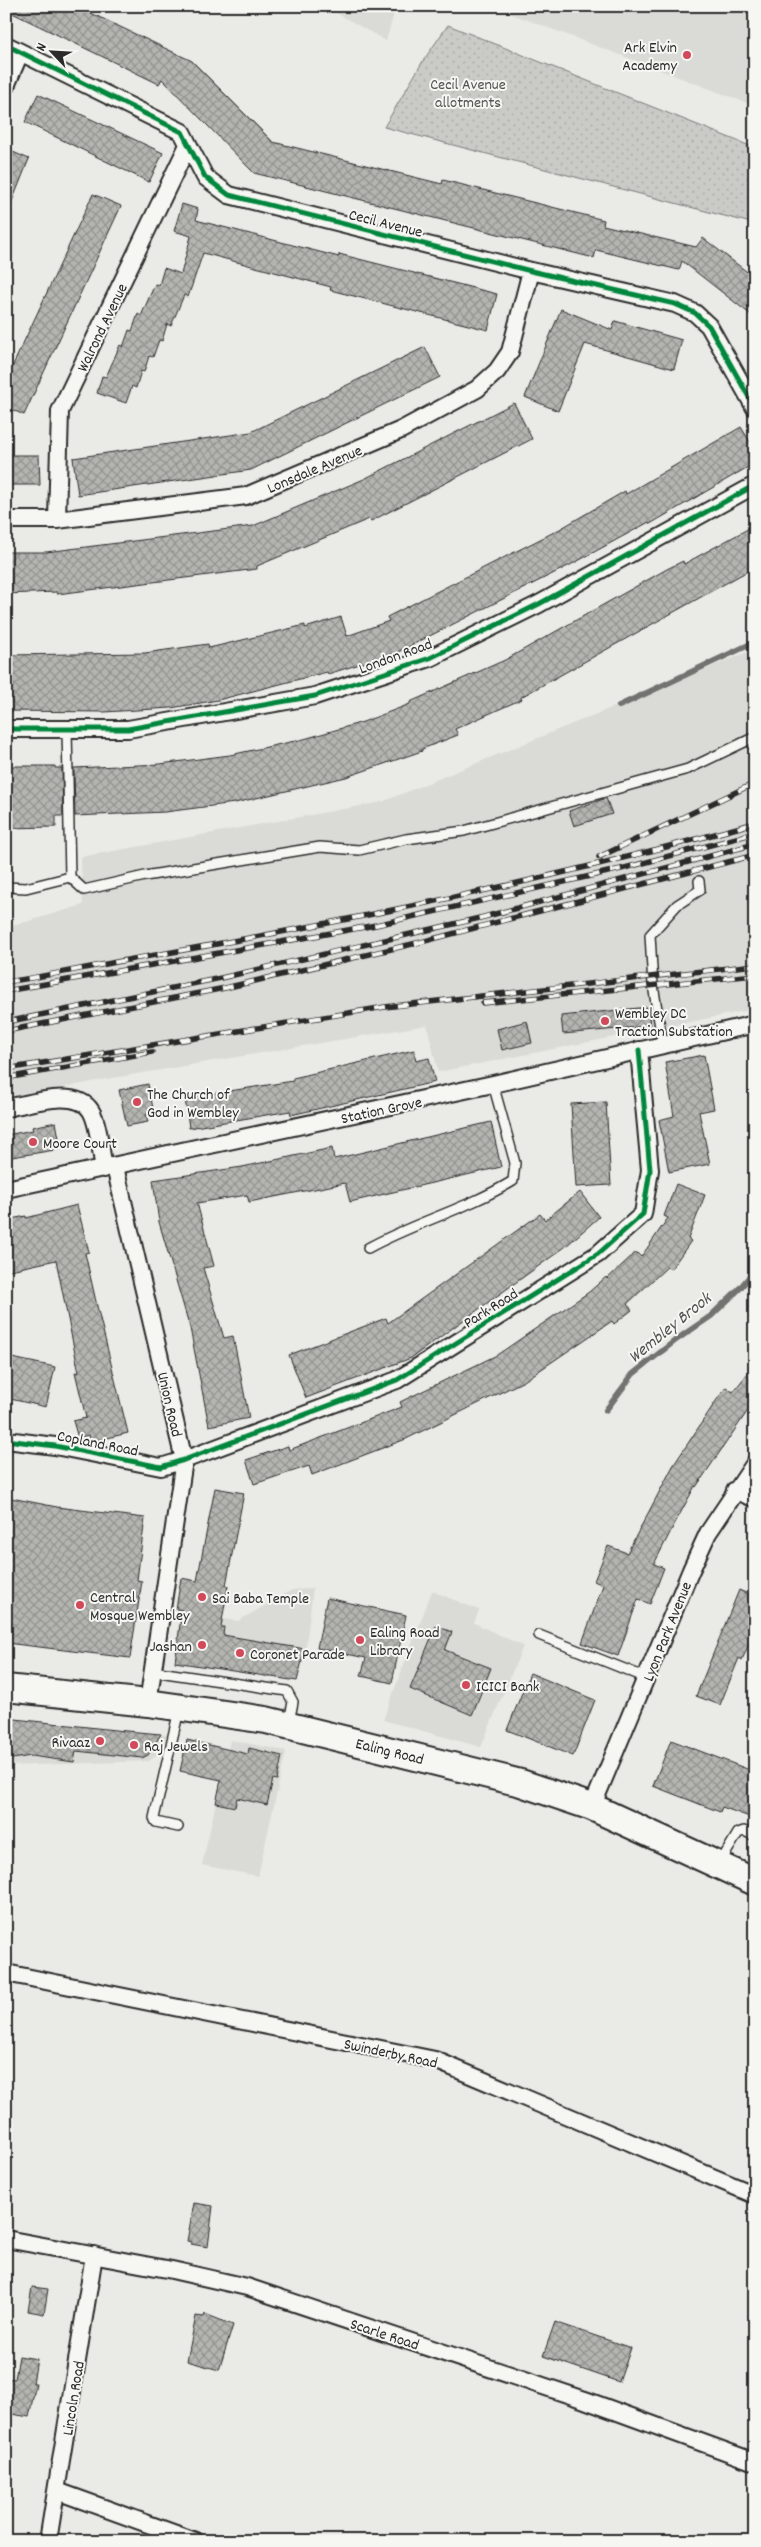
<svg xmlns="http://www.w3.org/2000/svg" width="761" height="2547" font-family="Dekko,sans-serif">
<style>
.built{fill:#dadad6}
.grass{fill:url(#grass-dots);stroke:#7a7a79}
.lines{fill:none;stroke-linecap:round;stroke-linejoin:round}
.stream{stroke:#727270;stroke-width:6}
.building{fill:url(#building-cross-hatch);stroke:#2b2b2b}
.lane-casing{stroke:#2b2b2b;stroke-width:12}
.street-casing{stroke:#2b2b2b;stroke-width:20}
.primary-casing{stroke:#2b2b2b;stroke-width:30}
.lane{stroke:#f6f6f2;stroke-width:9}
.street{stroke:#f6f6f2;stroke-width:16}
.primary{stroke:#f6f6f2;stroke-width:26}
.rail-casing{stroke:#2b2b2b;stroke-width:5.5}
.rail{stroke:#f6f6f2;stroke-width:4;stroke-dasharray:11;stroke-linecap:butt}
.cycleway-casing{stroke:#f6f6f2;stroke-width:8}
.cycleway{stroke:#00873e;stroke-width:5}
.poi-dot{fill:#d1495b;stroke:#f6f6f2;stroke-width:2}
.labels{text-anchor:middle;stroke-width:4;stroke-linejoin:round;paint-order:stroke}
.poi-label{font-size:16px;fill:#2b2b2b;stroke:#f6f6f2;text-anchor:start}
.park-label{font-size:16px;fill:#535352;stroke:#f6f6f2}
.street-label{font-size:16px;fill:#2b2b2b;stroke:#f6f6f2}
.water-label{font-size:18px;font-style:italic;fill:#545453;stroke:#f6f6f2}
</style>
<defs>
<pattern id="grass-dots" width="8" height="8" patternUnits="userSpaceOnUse" patternTransform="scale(1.25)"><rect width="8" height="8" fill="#cacac7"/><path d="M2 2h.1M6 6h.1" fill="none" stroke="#aeaeab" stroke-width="1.8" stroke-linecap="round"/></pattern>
<pattern id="building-cross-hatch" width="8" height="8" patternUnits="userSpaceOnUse" patternTransform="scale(1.25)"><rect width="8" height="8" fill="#b4b4b1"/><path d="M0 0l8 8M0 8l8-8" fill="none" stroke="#939390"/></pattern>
</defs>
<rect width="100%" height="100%" fill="#eaeae6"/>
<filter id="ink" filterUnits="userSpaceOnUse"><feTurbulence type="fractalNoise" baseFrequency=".02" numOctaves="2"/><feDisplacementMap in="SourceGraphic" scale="10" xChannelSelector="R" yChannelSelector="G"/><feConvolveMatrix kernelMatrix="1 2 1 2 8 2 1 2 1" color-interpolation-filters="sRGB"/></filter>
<g filter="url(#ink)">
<path class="built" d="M324 6H396L386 41Z
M491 6H755V32L750 48 755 62V106Z
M755 649V1009L438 1072 427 1025 101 1080 6 1099V928L83 905 81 857 382 802Z
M313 1589 306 1645 297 1681 179 1663 175 1658 180 1613 238 1621 292 1590Z
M432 1591 479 1610 474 1623 523 1646 481 1747 383 1720Z
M6 1718 115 1730 167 1735 159 1753 149 1761 6 1766Z
M230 1740 286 1751 258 1876 202 1865Z"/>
<path class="grass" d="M448 25 755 148V224L384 127 423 61Z"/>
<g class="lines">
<path class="stream" d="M619 706 755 642
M606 1410 633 1374 676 1340 711 1316 740 1288 755 1270"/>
</g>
<path class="building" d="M6 6H76L192 61 273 142 442 184 443 180 604 220 603 225 696 247 703 238 755 278V318L682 261 679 270 596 250 594 258 254 173 162 79 159 84 6 10Z
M38 94 163 153 149 182 25 122Z
M6 149 29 159 7 214H6Z
M93 194 121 206 24 415 6 407V380Z
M182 204 198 209 196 220 339 257V254L497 294 488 330 330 290 331 287 203 253 188 297 184 295 171 326 167 324 162 341 159 340 153 357 149 356 144 372 141 371 136 388 132 386 126 403 97 393 102 376 106 377 120 345 123 347 129 330 132 331 138 314 141 316 155 284 159 285 164 268 181 274 191 236 174 231Z
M561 309 612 330 615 321 682 340 674 369 585 344 558 411 525 397Z
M425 347 440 377 251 470 78 495 73 458 251 432Z
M514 403 532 439 371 521 369 519 257 566V569L57 594V592L6 594V552H46L253 526 364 479Z
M741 427 755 450V463L650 524 649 522 576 562 398 652 328 674 327 672 218 700 171 708 104 712 6 711V655L145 653 208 644 209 648 305 625V628L341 617 347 636 389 621 387 617 560 529 625 491 626 494Z
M6 455H39L40 485H6Z
M755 525V567L521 697 522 699 455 729 458 735 422 749V751L346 777 235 803 165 812 75 816 74 768 160 764 230 755 304 739 363 722 410 704V702L505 660 667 569 683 561 684 564Z
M6 766H55V768H62L63 816H56V827L6 828Z
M606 798 612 814 574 826 569 811Z
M648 1007 650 1026 563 1034 561 1016Z
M527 1021 532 1043 502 1050 497 1029Z
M414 1050 416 1061 429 1058 435 1082 291 1115 290 1111 189 1128 185 1098 293 1081V1078Z
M704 1055 714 1109 699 1112 710 1164 669 1172 659 1120 674 1116 665 1062Z
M148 1084 154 1113 146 1115 148 1122 127 1126 119 1090Z
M606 1102 611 1185 576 1187 571 1104Z
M56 1122 61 1149 6 1158V1135L33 1130 32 1127Z
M491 1122 501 1167 350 1202 345 1183 249 1202 247 1195 197 1203 214 1266 203 1268 224 1338 233 1336 249 1418 209 1426 190 1328 159 1222 153 1180 242 1167 332 1148 334 1159Z
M676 1184 705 1195 688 1239 691 1241 671 1269 667 1267 627 1304 632 1310 614 1324 612 1321 524 1381 406 1439 312 1475 309 1466 254 1484 246 1460 288 1446 289 1450 402 1407 400 1402 497 1355 589 1292 606 1277 607 1279 636 1252 641 1257 668 1218 664 1216Z
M580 1192 599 1217 565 1247 411 1358 306 1398 289 1355 386 1318 388 1323 540 1214 545 1220Z
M77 1205 89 1252 85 1253 97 1306 128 1433 91 1442 89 1435 78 1438 73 1421 86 1418 75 1372 79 1373 56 1260 6 1271V1220L26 1216V1218Z
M12 1358 55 1367 46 1407 6 1398V1383Z
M755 1364V1400L696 1487 695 1486 674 1525 654 1564 664 1568 650 1604 638 1599 618 1656 582 1643 603 1585 594 1581 608 1546 627 1553 673 1466 716 1401 726 1387 733 1392Z
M215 1488 244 1493 226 1585 228 1586 221 1627H224L223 1635 305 1649 297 1681 175 1662 182 1610 176 1609 181 1578 197 1581Z
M6 1497 57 1507 145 1518 137 1580 142 1581 130 1658 6 1643Z
M739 1590 755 1597V1630L742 1660 739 1658 720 1705 696 1696Z
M327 1598 406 1615 392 1683 361 1676 366 1658 317 1648Z
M436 1626 452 1632 445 1650 491 1668 472 1715 410 1689Z
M530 1673 595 1700 573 1756 507 1730Z
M6 1718 115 1730 161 1734 148 1755 142 1758 76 1751 74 1762 31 1756 6 1760Z
M187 1740 248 1754 249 1748 282 1756 277 1780 273 1779 267 1805 237 1798 235 1807 216 1803 221 1780 180 1771Z
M671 1740 755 1772V1819L722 1807 720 1812 653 1786Z
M194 2203 213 2206 208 2247 191 2244V2242L187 2241Z
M32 2287 48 2289 44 2314 28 2311Z
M205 2314 233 2325 219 2370 187 2361 196 2316 204 2317Z
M555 2322 631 2348 619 2382 543 2356Z
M19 2356 37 2359 33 2383H36L29 2417 6 2413V2378L15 2379Z"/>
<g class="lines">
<defs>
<path id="lane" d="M67 729 70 877 84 890 145 876 320 847 359 850 406 839 464 831 688 769 755 737
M6 887 26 888 70 877
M663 1045 653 985 650 935 677 905 700 890 699 881
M368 1248C415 1222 467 1209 513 1181L515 1163 493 1084
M539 1635 647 1678
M152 1671 287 1691 293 1702 289 1722
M178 1827 156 1822 154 1818 179 1710
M720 1863 738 1833 744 1831 755 1836"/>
<path id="street" d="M6 45 182 132 205 177 229 195 531 271 675 304 695 313 709 326 755 408
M6 86 20 53
M6 520H57L246 496 401 430 477 389 497 371 510 352 531 271
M57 520 60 411 188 145
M6 729H128L315 696 430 658 539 604 755 485
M6 1108C29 1104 77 1087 91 1111 99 1124 101 1154 104 1169
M115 1167 184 1460 148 1703
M6 1189 493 1084 755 1024
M6 1440 55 1446 161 1467 184 1460 397 1380 598 1254 643 1214 650 1170 639 1050
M735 1490 755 1499
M592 1807 691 1570 708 1533 755 1463
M6 1973 435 2060 755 2195
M6 2239 172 2270 247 2287 585 2400 755 2462
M57 2491 195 2541
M48 2541 94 2255"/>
<path id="primary" d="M6 1688 148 1703 266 1720 521 1783 592 1807 755 1882"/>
</defs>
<use href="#lane" class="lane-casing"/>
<use href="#street" class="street-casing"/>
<use href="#primary" class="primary-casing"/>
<use href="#lane" class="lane"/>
<use href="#street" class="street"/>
<use href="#primary" class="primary"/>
<defs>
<path id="rail" d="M599 857 755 783
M6 982C54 975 102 964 150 956 354 920 556 879 755 823
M6 991 376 925 621 869 755 833
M483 1003 755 975
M6 1022 221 978 484 917 755 844
M6 1031 225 988 421 942 755 855
M6 1069 385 1007 755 965
M6 1078 152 1052"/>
</defs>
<use href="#rail" class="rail-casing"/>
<use href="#rail" class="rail"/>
<defs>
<path id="cycleway" d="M6 45 182 132 205 177 229 195 531 271 675 304 695 313 709 326 755 408
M6 729H128L315 696 430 658 539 604 755 485
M6 1440 55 1446 161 1467 184 1460 397 1380 598 1254 643 1214 650 1170 639 1050"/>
</defs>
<use href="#cycleway" class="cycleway-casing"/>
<use href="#cycleway" class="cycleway"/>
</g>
</g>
<g class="poi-dot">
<circle cx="687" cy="55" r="5"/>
<circle cx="605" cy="1021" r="5"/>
<circle cx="137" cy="1102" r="5"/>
<circle cx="33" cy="1142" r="5"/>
<circle cx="202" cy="1597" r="5"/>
<circle cx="80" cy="1605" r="5"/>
<circle cx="360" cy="1640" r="5"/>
<circle cx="202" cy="1645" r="5"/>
<circle cx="240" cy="1653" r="5"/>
<circle cx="466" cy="1685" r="5"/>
<circle cx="100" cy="1741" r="5"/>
<circle cx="134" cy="1745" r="5"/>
</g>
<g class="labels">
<g class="poi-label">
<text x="677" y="52" text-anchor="end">Ark Elvin<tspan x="677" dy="18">Academy</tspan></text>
<text x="615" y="1018">Wembley DC<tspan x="615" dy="18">Traction Substation</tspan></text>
<text x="147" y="1099">The Church of<tspan x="147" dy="18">God in Wembley</tspan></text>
<text x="43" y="1148">Moore Court</text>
<text x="90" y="1602">Central<tspan x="90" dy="18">Mosque Wembley</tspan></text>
<text x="212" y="1603">Sai Baba Temple</text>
<text x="370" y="1637">Ealing Road<tspan x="370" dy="18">Library</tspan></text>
<text x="192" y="1651" text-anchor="end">Jashan</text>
<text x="250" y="1659">Coronet Parade</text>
<text x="476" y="1691">ICICI Bank</text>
<text x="90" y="1747" text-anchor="end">Rivaaz</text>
<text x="144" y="1751">Raj Jewels</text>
</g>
<g class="park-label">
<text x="468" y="89">Cecil Avenue<tspan x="468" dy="18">allotments</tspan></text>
</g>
<g class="street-label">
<text transform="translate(386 222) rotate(14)" y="6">Cecil Avenue</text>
<text transform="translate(101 327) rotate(-64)" y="6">Walrond Avenue</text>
<text transform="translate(314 468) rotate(-23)" y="6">Lonsdale Avenue</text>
<text transform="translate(395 655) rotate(-20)" y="6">London Road</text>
<text transform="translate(381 1109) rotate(-12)" y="6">Station Grove</text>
<text transform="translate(490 1307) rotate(-32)" y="6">Park Road</text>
<text transform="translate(171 1404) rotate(77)" y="6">Union Road</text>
<text transform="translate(98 1442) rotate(11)" y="6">Copland Road</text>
<text transform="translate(666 1631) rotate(-68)" y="6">Lyon Park Avenue</text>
<text transform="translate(390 1750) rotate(14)" y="6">Ealing Road</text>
<text transform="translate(391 2052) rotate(12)" y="6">Swinderby Road</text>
<text transform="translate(385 2333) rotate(18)" y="6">Scarle Road</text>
<text transform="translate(72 2398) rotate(-81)" y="6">Lincoln Road</text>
</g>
<g class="water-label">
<text transform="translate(669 1327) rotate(-39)" y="6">Wembley Brook</text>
</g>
</g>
<rect width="761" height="2547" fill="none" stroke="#f6f6f2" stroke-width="25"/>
<rect x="12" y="12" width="736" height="2522" fill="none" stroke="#2b2b2b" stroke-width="2" filter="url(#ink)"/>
<g transform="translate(52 52) rotate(295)" stroke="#f6f6f2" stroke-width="4" paint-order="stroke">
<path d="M0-4L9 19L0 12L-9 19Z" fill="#2b2b2b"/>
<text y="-8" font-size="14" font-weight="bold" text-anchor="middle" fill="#2b2b2b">N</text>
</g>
</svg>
